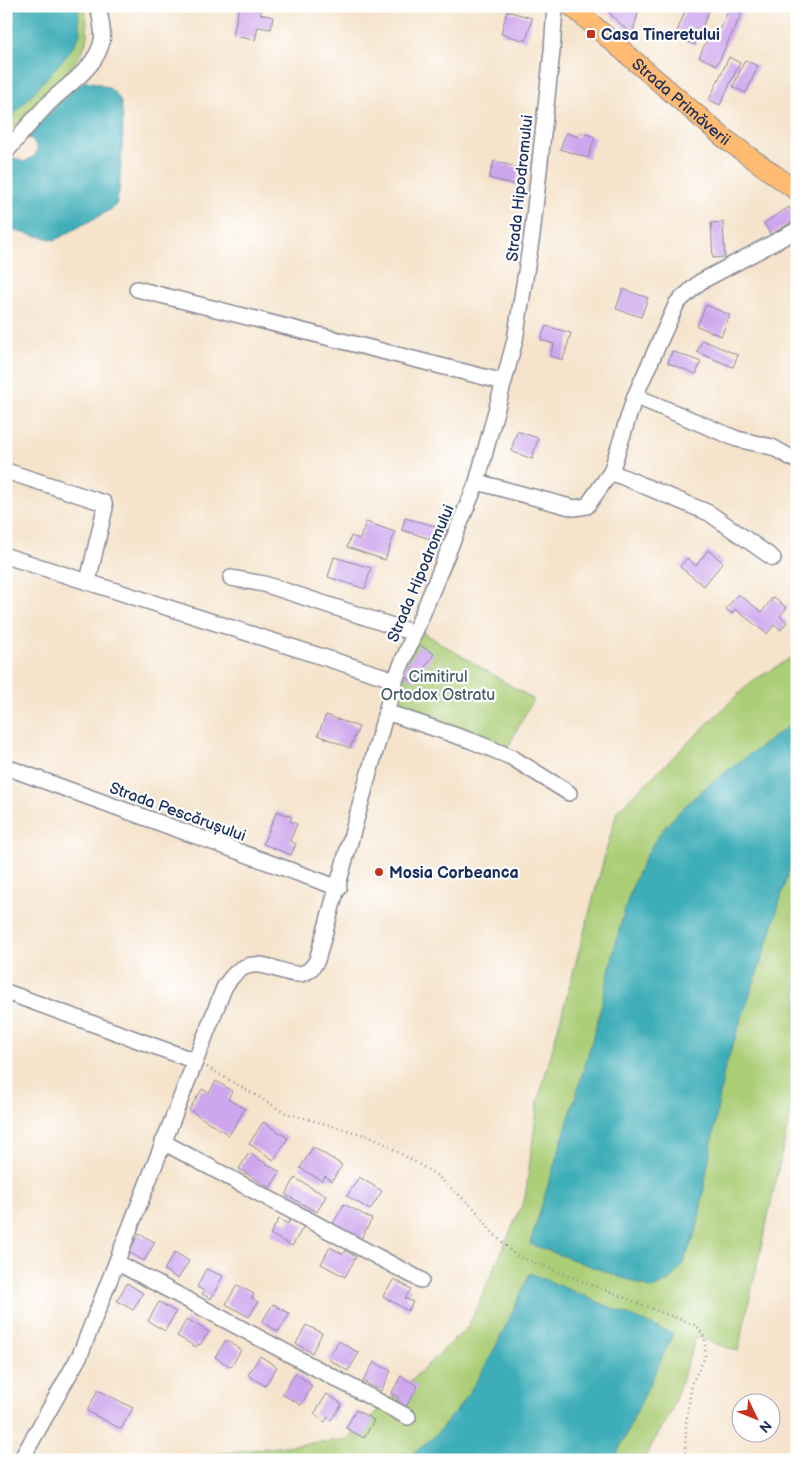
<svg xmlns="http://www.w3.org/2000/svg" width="803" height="1466" font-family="'Balsamiq Sans',sans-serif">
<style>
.green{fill:#aacd76;stroke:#627e6a}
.water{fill:#3dadb8;stroke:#2c6e8b}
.building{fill:#cea6ed}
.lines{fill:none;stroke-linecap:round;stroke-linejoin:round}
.minor-casing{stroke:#888994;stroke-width:18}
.major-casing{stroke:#888994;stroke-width:21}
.path{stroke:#888994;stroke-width:2.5;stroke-dasharray:1 4;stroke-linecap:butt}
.minor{stroke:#fff;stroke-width:15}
.major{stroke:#ffbb71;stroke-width:19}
.poi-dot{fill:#c8321e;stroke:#fff;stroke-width:2}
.labels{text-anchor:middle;stroke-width:4.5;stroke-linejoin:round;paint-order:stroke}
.poi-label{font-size:16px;font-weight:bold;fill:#1b2f5e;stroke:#fff;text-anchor:start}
.street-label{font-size:16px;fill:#1b2f5e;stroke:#fff}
.park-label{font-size:16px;fill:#465e65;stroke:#fff}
</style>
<rect width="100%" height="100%" fill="#fff"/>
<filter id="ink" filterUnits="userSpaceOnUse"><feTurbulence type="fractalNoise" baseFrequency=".02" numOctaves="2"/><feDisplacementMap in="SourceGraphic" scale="10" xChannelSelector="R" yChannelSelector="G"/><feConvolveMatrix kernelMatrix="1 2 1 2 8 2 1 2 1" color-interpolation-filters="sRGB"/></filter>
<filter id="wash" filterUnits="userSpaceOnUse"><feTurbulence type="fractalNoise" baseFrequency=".0096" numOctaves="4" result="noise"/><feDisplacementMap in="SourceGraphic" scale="20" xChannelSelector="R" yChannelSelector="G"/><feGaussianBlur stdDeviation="1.12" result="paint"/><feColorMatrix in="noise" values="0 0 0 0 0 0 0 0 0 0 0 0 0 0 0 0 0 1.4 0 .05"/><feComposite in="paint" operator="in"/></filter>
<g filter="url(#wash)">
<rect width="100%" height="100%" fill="#f5e3cb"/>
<path class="green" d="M6 6H84C87 17 89 34 85 45 72 75 29 111 6 136Z
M417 629 533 699 507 749 394 708Z
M797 654V1085L738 1351 696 1337 671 1412 643 1460H161L348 1439 468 1327 525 1198 538 1102 617 811 751 682Z"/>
<path class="water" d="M6 6H78L80 35 69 53 6 123Z
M85 81C97 82 113 87 119 98 127 110 120 175 119 192L116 205 112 209 55 240 6 229V160L10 156 24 162 36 155 37 146 27 136 71 91Z
M797 722V849L794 853 770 935 724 1071 697 1229 683 1264 670 1280 653 1289 530 1244C551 1173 575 1102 595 1030 612 970 622 881 662 831 695 789 744 760 786 728Z
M530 1273 673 1334 614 1460H403C412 1453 423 1447 431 1439 477 1394 504 1331 530 1273Z"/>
<g id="blocks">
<path class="building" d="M239 6H262L260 14 273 17 271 29 258 27 255 40 233 36Z
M602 6H640L632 35Z
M687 6H711L695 45 675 37Z
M730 7 742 13 717 65 699 57 711 31 717 34Z
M507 11 532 18 526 41 501 34Z
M729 57 740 63 720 105 709 100Z
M745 60 758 66 746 93 733 87Z
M580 132 595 137 588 158 560 149 566 133 578 137Z
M494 161 520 168 515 185 489 178Z
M789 207 796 219 771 235 764 223Z
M723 222 725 257 713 258 711 223Z
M623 289 648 298 641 317 616 309Z
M706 305 730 315 721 336 697 326Z
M546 326 571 333 563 360 550 356 554 344 541 340Z
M702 340 738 355 733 367 697 352Z
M672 351 701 362 696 374 668 363Z
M517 431 538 438 532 459 511 451Z
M405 518 447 529 443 543 402 530Z
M366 522 395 532 385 560 347 547 351 536 360 539Z
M708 550 723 562 704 586 680 567 687 558 696 566Z
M334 557 371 568 365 589 328 577Z
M738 594 762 612 773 597 787 608 780 616 787 622 781 630 774 625 767 634 735 609 732 614 726 609Z
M420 645 434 654 419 676 412 680 404 676 405 667Z
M326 715 359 727 350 748 318 735Z
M277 811 292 817 290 821 297 824 290 841 296 844 291 855 263 844Z
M216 1081 232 1091 228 1099 245 1109 229 1135 189 1110 202 1089 209 1093Z
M263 1122 288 1138 274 1160 249 1144Z
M313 1147 342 1165 332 1181 325 1176 322 1181 300 1168Z
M249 1153 280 1172 270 1188 239 1169Z
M359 1177 382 1191 370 1210 347 1196Z
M295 1178 326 1196 317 1212 286 1195Z
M344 1204 372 1219 359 1242 331 1227Z
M291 1218 304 1226 292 1246 270 1234 279 1219 288 1224Z
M139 1234 155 1242 144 1261 129 1252Z
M330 1247 343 1254 346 1251 356 1257 345 1277 321 1264Z
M175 1252 189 1261 178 1279 164 1270Z
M206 1269 223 1276 211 1299 202 1294 204 1291 197 1287Z
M394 1279 411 1289 405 1298 413 1302 408 1311 383 1296Z
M127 1283 143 1293 133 1310 117 1301Z
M237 1285 254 1294 252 1298 258 1302 249 1317 226 1304Z
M159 1302 176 1312 165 1331 148 1321Z
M273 1304 290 1314 278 1332 262 1322Z
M187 1319 209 1332 200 1345 198 1344 196 1347 177 1336Z
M306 1325 322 1333 312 1353 296 1344Z
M226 1340 241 1350 231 1367 215 1357Z
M339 1341 359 1353 348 1371 328 1359Z
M260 1356 277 1367 265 1386 248 1375Z
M374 1362 391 1371 381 1391 363 1381Z
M296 1373 312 1386 301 1405 282 1394Z
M401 1376 418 1386 406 1407 397 1401 399 1398 391 1394Z
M98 1390 133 1408 121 1429 87 1411Z
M327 1394 342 1404 331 1420 328 1417 325 1422 314 1414Z
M356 1410 374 1420 364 1438 346 1428Z"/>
</g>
</g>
<g filter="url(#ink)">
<use href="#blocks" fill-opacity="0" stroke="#888994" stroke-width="1"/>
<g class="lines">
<defs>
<path id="minor" d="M6 152C20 135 34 118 50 102 68 84 96 68 102 41 104 30 100 17 98 6
M137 289 504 382
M635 396 737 439 772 447 797 461
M6 471 104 503 105 508 88 581
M611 472 709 513 773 558
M477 482 574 508 587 506 611 472 635 396 677 303 700 282 797 230
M6 556 395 680
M231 578 264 584 414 633
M386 712 472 741 511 757 569 793
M6 767 339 888
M6 992 195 1061
M163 1142 421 1280
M118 1263 408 1417
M21 1460 80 1355 224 988C257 931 295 1002 317 960L395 680 477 482 515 340 532 235 552 51 555 6"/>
<g id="major">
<path id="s1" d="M571 6 724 138 797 191"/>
</g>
</defs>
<use href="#minor" class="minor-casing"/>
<use href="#major" class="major-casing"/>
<path class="path" d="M207 1067 286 1113 375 1138 435 1174 475 1209 490 1230 515 1255 697 1326 705 1338V1357L692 1383 686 1423 685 1460"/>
<use href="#minor" class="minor"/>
<use href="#major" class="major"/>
</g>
</g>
<g class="poi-dot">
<rect x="586" y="29" width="10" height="10" rx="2.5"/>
<circle cx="379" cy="872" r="5"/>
</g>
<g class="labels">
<g class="poi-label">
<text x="601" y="40">Casa Tineretului</text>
<text x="389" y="878">Mosia Corbeanca</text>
</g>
<g class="street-label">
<text dy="6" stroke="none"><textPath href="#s1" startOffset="146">Strada Primăverii</textPath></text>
<text transform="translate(519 188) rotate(-84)" y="6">Strada Hipodromului</text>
<text transform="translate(420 573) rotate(-67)" y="6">Strada Hipodromului</text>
<text transform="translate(178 811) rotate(20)" y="6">Strada Pescărușului</text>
</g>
<g class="park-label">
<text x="438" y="682">Cimitirul<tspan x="438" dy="18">Ortodox Ostratu</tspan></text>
</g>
</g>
<rect width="803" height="1466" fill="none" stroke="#fff" stroke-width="25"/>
<g transform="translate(756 1418) rotate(133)"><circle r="24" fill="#ffffff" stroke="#a4acbf"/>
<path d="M0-4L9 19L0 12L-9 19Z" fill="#c8321e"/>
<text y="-8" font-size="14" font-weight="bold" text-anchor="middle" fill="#1b2f5e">N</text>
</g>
</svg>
